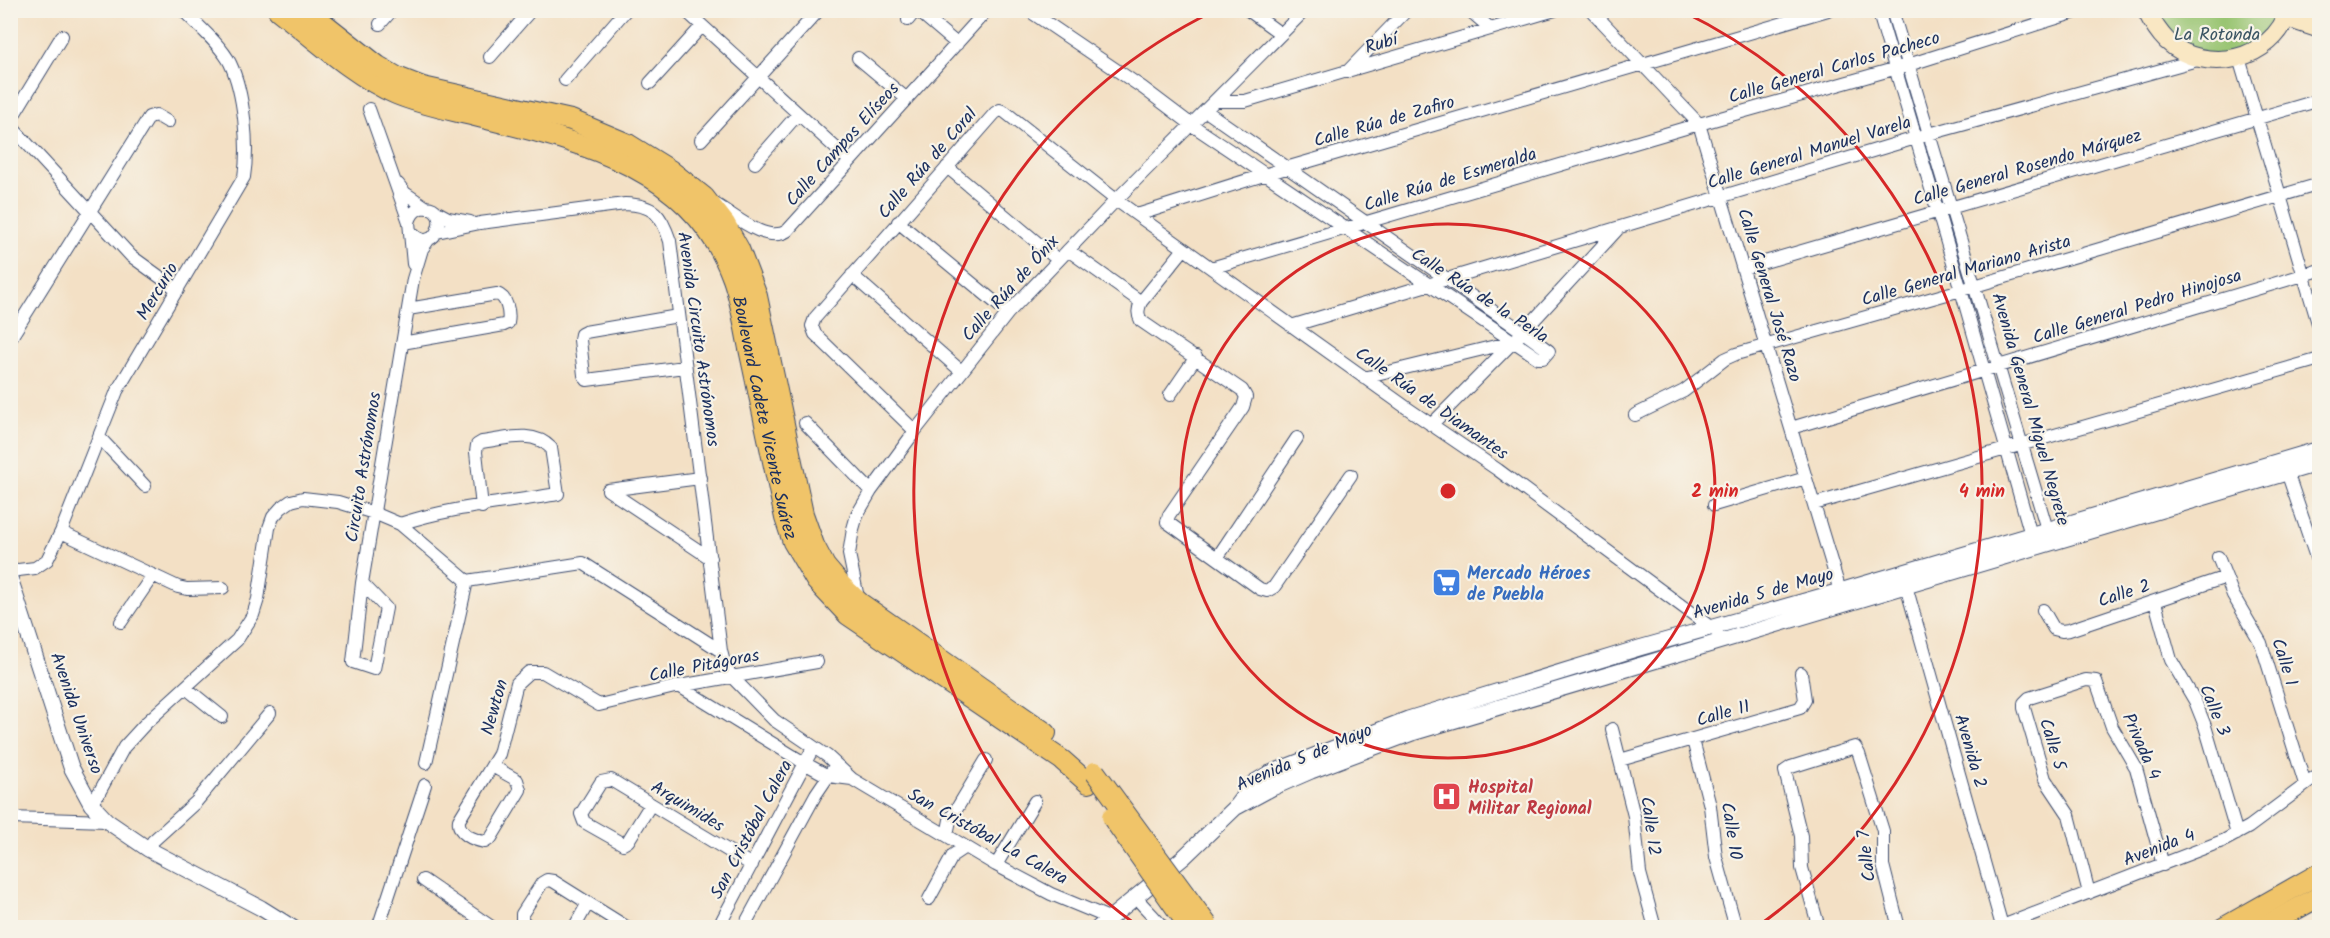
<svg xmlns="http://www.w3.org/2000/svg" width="2330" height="938" font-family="Kalam,sans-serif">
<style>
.green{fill:#98c471;stroke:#5a7a68;stroke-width:1.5}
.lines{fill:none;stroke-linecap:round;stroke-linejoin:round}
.minor-casing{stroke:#3b4a6d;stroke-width:14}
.tertiary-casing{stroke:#3b4a6d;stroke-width:17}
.secondary-casing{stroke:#3b4a6d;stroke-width:20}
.primary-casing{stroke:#3b4a6d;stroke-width:22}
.minor{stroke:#fff;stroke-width:12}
.tertiary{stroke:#fff;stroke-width:15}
.secondary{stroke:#f9e7c3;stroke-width:18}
.primary{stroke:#f0c469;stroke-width:20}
.primary-bridge-casing{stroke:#3b4a6d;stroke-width:22;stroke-linecap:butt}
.primary-bridge{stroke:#f0c469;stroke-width:20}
.ring{fill:none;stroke:#d62828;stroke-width:3}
.labels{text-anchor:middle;stroke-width:4.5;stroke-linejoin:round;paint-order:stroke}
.park-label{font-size:18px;fill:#3a5463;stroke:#f7f3e8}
.street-label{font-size:18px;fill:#1b2f5e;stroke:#f7f3e8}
.shop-label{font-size:18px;font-weight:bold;fill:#366cbe;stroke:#f7f3e8;text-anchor:start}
.health-label{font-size:18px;font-weight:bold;fill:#be3a42;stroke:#f7f3e8;text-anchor:start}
.centre{fill:#d62828;stroke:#f7f3e8;stroke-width:3}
.ring-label{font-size:18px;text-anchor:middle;font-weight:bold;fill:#d62828;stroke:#f7f3e8;stroke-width:4.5;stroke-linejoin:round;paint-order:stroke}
</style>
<rect width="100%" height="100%" fill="#f7f3e8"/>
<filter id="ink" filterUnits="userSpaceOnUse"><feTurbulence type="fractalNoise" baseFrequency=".0167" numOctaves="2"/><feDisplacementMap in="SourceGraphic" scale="12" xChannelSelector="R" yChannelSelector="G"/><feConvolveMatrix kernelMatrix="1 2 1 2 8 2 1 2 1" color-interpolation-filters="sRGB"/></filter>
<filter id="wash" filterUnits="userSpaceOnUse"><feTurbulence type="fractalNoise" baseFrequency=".008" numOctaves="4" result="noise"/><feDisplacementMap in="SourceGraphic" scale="24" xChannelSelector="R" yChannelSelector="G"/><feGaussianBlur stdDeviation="1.35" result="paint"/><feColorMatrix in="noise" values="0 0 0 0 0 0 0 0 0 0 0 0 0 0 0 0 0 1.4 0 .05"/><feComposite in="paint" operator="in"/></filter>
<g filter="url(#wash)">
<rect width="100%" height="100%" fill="#f3e0c5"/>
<path class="green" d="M2153 11H2281L2261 42 2221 58 2179 46Z"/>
</g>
<g filter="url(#ink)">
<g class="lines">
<defs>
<path id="minor" d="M685 10 850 161
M917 10 957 44
M1028 10 1143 88 1192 125 1538 358H1543L1549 351 1523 332 1206 111
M1248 10 1281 34
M1469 10 1490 28
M1591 10 1699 124 1840 591
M1878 10 1961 290 2033 542
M1892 10 2049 536
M908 20 916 10
M380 24 392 10
M490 57 531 10
M858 58 907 99
M2239 58 2320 330
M1347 72 1407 10
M565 80 626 10
M650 83 702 26
M1217 101H1245L1555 10
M369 109 409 222
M10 121 62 36
M10 125 131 256 178 290
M701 140 819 10
M755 163 798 114
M947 167 1058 260
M398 184 405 193 427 208
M715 204C734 215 766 244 787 231L987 10
M435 211 448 218 470 222
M1137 215 1286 168 1828 10
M898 222 1008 313
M411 232C437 261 454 201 421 208 414 210 411 215 409 222L413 264
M437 232 480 223 625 204C654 205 661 214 670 241L721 651 725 666 733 678 774 720 827 756 852 779 996 865 1051 894 1109 918
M1184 249 1141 302C1138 309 1137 314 1141 321L1242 390 1246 397 1243 407 1169 515 1167 522 1260 589 1267 591 1274 587 1351 475
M1068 250 1141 302
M1211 268 1699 124 1908 65 2082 10
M1744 268 2320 100
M852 275 961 371
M678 316 585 332 581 334 580 340 584 375 587 380 684 367
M1291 326 1929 134 2201 59
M10 339 149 117 156 115 168 122
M402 343 504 325 508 323C510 313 507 297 497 294L408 309
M1364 378 1512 342
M1170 395 1196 357
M1635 415 1684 391 1725 359 1736 354 1961 290 2320 184
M805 423 871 491
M1431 425 1523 332 1617 230
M1791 428 2320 270
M915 431 815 334 812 326 815 318 995 113 1000 110 1005 112 1116 200 1407 408 1498 470 1717 632
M99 437 145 486
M2285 466 2320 569
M608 490 710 558
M608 490 700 478
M1814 504 2320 359
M1714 505 1806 478
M400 524C450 507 505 503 558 494L551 448C533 429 505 439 482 442L477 445 476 452 482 507
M61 532 178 587 187 589 223 588
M2218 557 2233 595 2261 643 2305 784
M1217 558 1297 438
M10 571 35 568 47 560 61 532 117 391 244 177C249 146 244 92 230 63 221 45 197 25 183 10
M467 581 583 563 721 651
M362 583 386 608 374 669 353 662 362 583 413 279 422 249 429 239
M1906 586 2002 926
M858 598 849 554 853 529 857 515 871 491 915 431 1008 313 1116 200 1305 10
M2155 602 2171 660 2195 701 2205 726 2237 834
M2043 610 2054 629 2062 631 2069 630 2226 577
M121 622 153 575
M679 686 806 764 828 776 852 779
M186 688 222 717
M1612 729 1634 816 1640 873 1655 928
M1693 740 1710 806 1716 857 1736 928
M1620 760 1800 708 1805 700 1801 673
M426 763 467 581
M492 766 517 780 520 790 491 838 485 842C473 840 457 833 459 820L499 754 517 683 529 672H543L599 705 679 686 817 662
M91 804 100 791 124 747 146 723 237 640 253 615 258 599 269 528 273 517 281 508 291 501 303 498 338 502 374 513 400 524 467 581
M651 804 628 841 623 844 584 822 581 814 601 782 611 780 752 865
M10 818 107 821
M947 835 950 820 986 760
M148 849 153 841 196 802 270 713
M996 865 1035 801
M423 880 493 928
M2089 893 2069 815 2045 779 2024 708V703L2029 698 2086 680 2096 681 2112 727 2136 768 2163 865
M1135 896C1144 908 1155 916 1163 928
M929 899 953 855 965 847
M378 928 425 785
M530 928 522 920V914L542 883 547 880 553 881 628 928
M574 928 588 903
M718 928 813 748
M743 928 816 794 833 769
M1819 928 1802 868 1801 836 1785 771 1791 767 1855 747 1859 754 1883 831V865L1899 928
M1997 928 2225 840 2249 827 2320 774"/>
<path id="tertiary" d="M10 578 71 767 91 804 107 821 148 849 261 908 293 928
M1236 806 1253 783 1268 774 1408 719 1639 648 1840 591 2320 449
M1098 928 1183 858 1235 808 1272 788 1311 771 1412 733 2320 463"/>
<path id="secondary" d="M2146 10C2152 22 2158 32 2167 41 2205 76 2273 61 2289 10
M2311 10 2320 14
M2287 18 2320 29"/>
<g id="primary">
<path id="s1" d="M278 10C314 38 354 76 396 94 422 105 451 110 479 117 581 142 693 167 733 279 742 304 745 332 751 358 762 411 774 464 785 518L793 542 816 581 848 615 1062 760 1088 783"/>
<path d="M307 10 378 66 397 77 423 87 571 120 628 144 670 170 704 197 725 224 739 249 757 296 803 514 814 545 825 566 842 586 860 603 1046 733"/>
<path d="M2223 928 2320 873"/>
<path d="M2262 928 2320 896"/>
</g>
</defs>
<use href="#minor" class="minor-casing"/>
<use href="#tertiary" class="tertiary-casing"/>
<use href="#secondary" class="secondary-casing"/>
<use href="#primary" class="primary-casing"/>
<use href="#minor" class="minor"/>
<use href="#tertiary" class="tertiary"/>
<use href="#secondary" class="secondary"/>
<use href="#primary" class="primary"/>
<defs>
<path id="primary-bridge" d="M1095 772 1208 926
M1112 817 1190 928"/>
</defs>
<use href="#primary-bridge" class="primary-bridge-casing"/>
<use href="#primary-bridge" class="primary-bridge"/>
</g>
</g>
<g class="ring">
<circle cx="1448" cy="491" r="267"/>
<path d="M1138 926A534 534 0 0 1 1214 11M1682 11A534 534 0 0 1 1758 926"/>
</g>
<defs>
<symbol id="supermarket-square" viewBox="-11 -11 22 22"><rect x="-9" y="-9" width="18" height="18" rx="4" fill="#3f7fe0" stroke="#f7f3e8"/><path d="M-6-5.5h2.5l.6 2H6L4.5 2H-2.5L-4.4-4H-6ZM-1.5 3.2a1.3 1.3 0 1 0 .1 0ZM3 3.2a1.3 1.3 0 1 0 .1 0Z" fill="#fff"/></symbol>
<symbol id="hospital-square" viewBox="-11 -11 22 22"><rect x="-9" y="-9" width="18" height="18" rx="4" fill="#e0444e" stroke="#f7f3e8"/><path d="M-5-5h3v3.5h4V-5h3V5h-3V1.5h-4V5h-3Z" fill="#fff"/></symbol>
</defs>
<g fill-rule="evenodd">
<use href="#supermarket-square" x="1430" y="566" width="33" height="33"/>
<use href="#hospital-square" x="1430" y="780" width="33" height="33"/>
</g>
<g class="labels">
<g class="park-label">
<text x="2217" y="40">La Rotonda</text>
</g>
<g class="street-label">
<text transform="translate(1381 43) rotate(-17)" y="6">Rubí</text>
<text transform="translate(1834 67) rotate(-16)" y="6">Calle General Carlos Pacheco</text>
<text transform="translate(1384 121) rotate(-16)" y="6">Calle Rúa de Zafiro</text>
<text transform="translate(842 144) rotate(-48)" y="6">Calle Campos Elíseos</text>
<text transform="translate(1809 152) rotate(-17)" y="6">Calle General Manuel Varela</text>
<text transform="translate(927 163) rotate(-49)" y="6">Calle Rúa de Coral</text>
<text transform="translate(2027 167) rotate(-16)" y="6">Calle General Rosendo Márquez</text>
<text transform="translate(1450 179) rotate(-17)" y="6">Calle Rúa de Esmeralda</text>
<text transform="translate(1966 270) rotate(-16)" y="6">Calle General Mariano Arista</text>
<text transform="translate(1010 288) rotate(-48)" y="6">Calle Rúa de Ónix</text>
<text transform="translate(157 291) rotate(-59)" y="6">Mercurio</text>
<text transform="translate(1480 295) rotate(33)" y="6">Calle Rúa de la Perla</text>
<text transform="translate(1770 295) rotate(73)" y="6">Calle General José Razo</text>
<text transform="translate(2137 306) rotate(-17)" y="6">Calle General Pedro Hinojosa</text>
<text transform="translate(699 339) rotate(82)" y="6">Avenida Circuito Astrónomos</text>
<text transform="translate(1432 403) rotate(35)" y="6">Calle Rúa de Diamantes</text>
<text transform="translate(2031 409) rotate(74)" y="6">Avenida General Miguel Negrete</text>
<text dy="6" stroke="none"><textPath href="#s1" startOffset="690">Boulevard Cadete Vicente Suárez</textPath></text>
<text transform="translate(363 467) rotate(-81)" y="6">Circuito Astrónomos</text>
<text transform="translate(1763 593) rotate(-16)" y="6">Avenida 5 de Mayo</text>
<text transform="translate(2124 593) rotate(-18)" y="6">Calle 2</text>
<text transform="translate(2285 662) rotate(72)" y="6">Calle 1</text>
<text transform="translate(704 665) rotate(-11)" y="6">Calle Pitágoras</text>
<text transform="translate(494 707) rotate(-74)" y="6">Newton</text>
<text transform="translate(2215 710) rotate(68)" y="6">Calle 3</text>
<text transform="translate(77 713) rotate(71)" y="6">Avenida Universo</text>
<text transform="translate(1723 713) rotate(-16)" y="6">Calle 11</text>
<text transform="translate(2053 744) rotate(73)" y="6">Calle 5</text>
<text transform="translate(2142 746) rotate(66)" y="6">Privada 4</text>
<text transform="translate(1971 751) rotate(74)" y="6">Avenida 2</text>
<text transform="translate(1304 757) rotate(-23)" y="6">Avenida 5 de Mayo</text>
<text transform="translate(688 806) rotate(31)" y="6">Arquimides</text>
<text transform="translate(1651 826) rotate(82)" y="6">Calle 12</text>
<text transform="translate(751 829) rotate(-62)" y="6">San Cristóbal Calera</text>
<text transform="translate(1732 831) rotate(81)" y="6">Calle 10</text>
<text transform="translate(988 836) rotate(29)" y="6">San Cristóbal La Calera</text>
<text transform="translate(2159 847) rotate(-21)" y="6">Avenida 4</text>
<text transform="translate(1866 856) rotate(-97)" y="6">Calle 7</text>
</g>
<g class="shop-label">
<text x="1467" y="579">Mercado Héroes<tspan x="1467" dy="21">de Puebla</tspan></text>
</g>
<g class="health-label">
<text x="1468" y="793">Hospital<tspan x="1468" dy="21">Militar Regional</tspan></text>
</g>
</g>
<circle cx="1448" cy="491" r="9" class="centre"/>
<g class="ring-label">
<text x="1715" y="497">2 min</text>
<text x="1982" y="497">4 min</text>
</g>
<rect width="2330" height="938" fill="none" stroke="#f7f3e8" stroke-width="36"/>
</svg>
